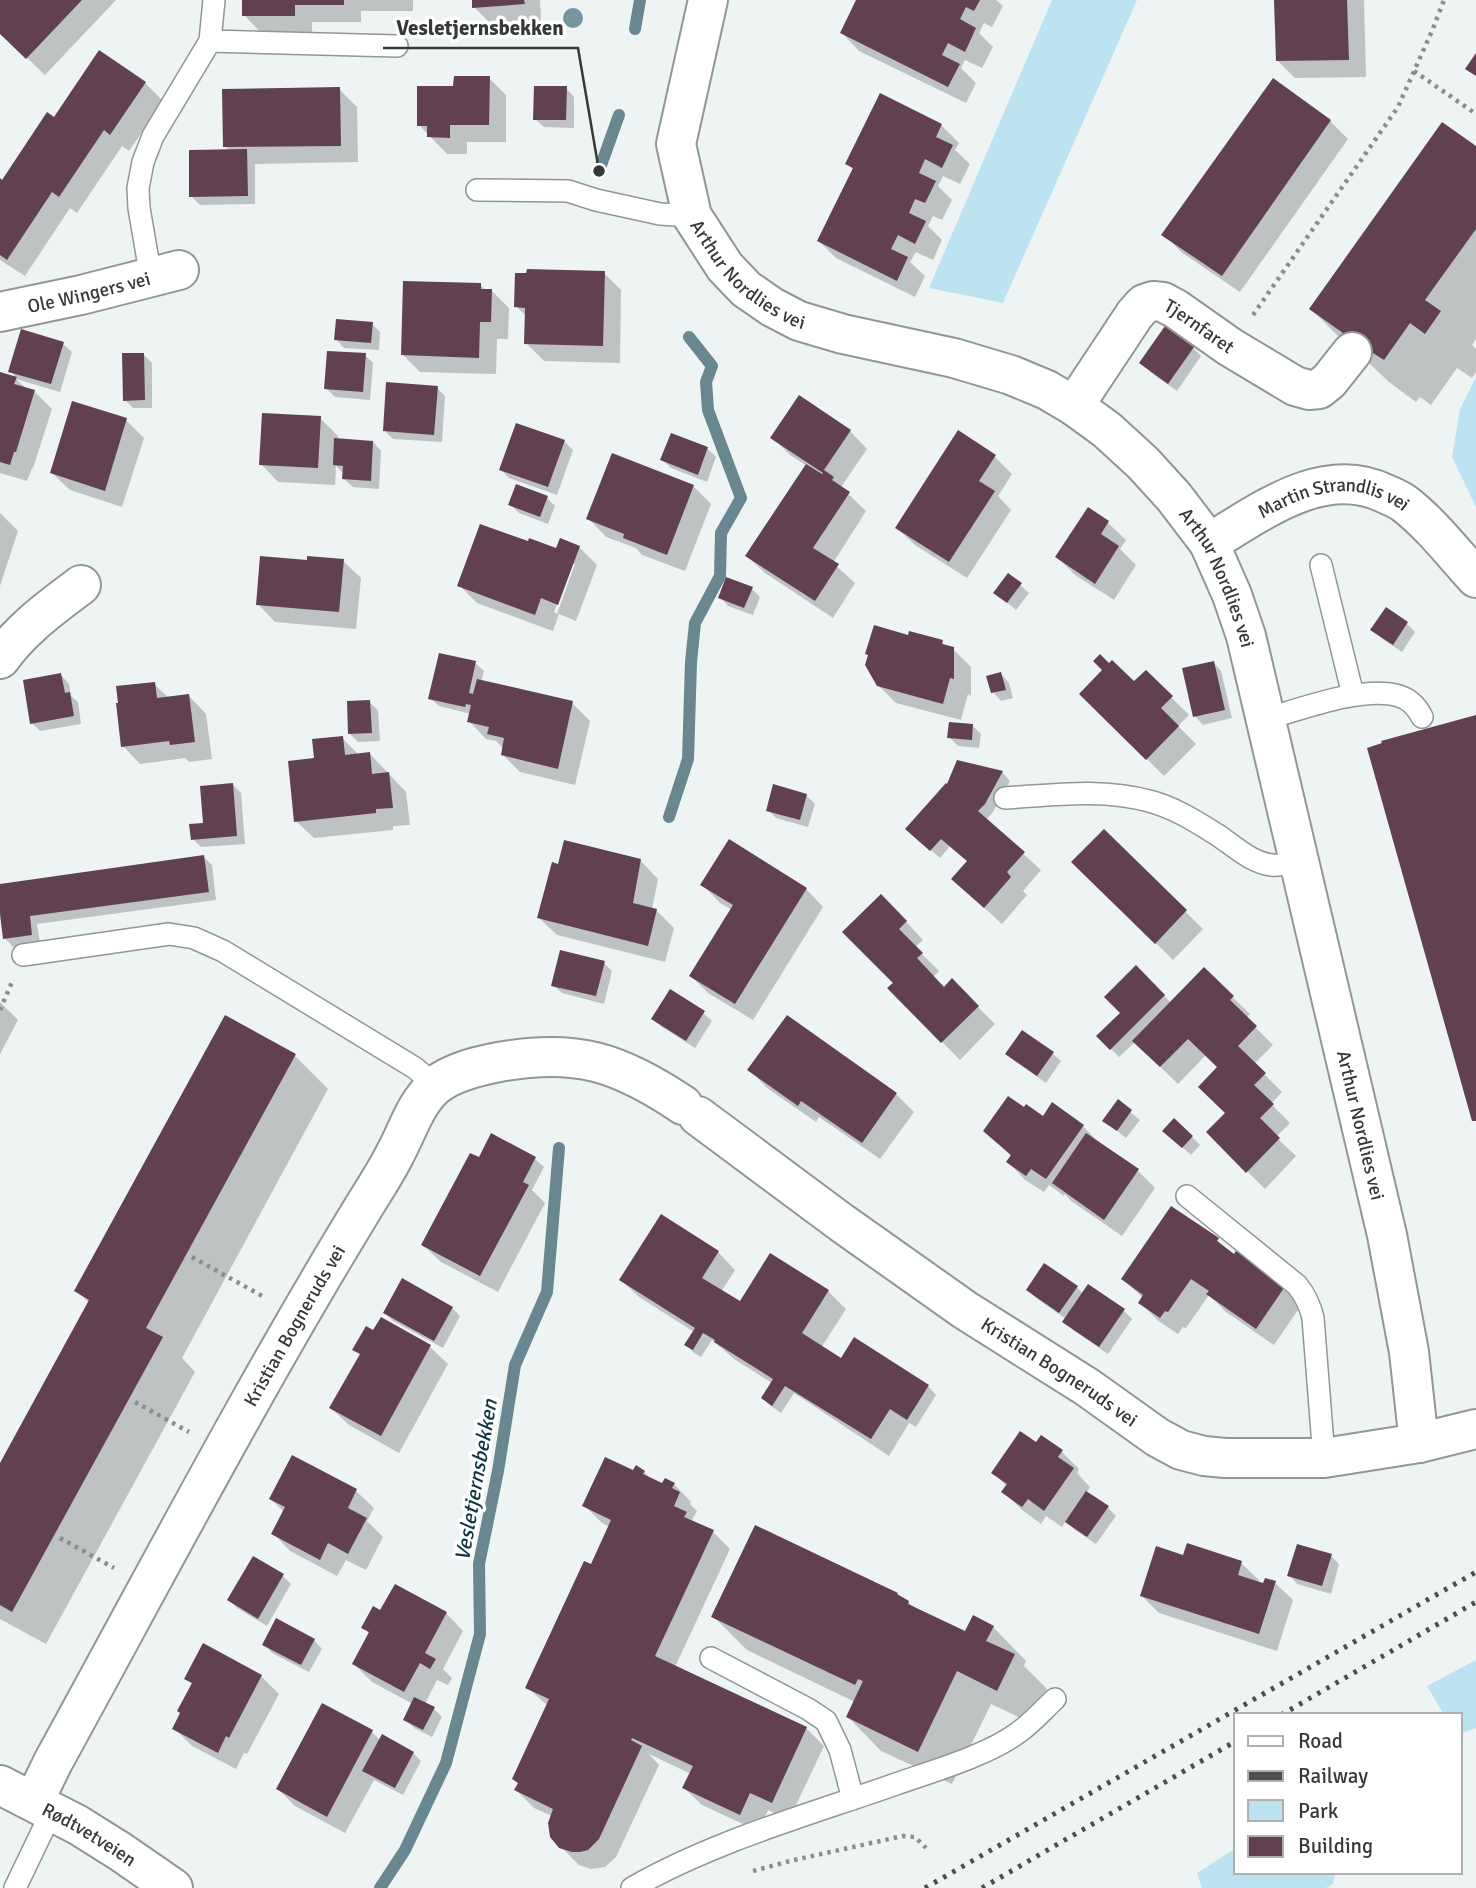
<svg xmlns="http://www.w3.org/2000/svg" width="1476" height="1888" font-family="Signika,sans-serif">
<style>
.green{fill:#bde3f0}
.shadow{fill:#0003;fill-rule:evenodd}
.lines{fill:none;stroke-linecap:round;stroke-linejoin:round}
.stream{stroke:#698790;stroke-width:12}
.building{fill:#61414f}
.lane-casing{stroke:#929697;stroke-width:24}
.street-casing{stroke:#929697;stroke-width:42}
.secondary-casing{stroke:#929697;stroke-width:42}
.path{stroke:#8b8e8f;stroke-width:4.5;stroke-dasharray:3.5 5;stroke-linecap:butt}
.lane{stroke:#fff;stroke-width:21}
.street{stroke:#fff;stroke-width:38}
.secondary{stroke:#fff;stroke-width:38}
.rail{stroke:#4d4f4f;stroke-width:5;stroke-dasharray:3.5 7;stroke-linecap:butt}
.tree{fill:#73969f}
.labels{text-anchor:middle;stroke-width:7;stroke-linejoin:round;paint-order:stroke}
.street-label{font-size:19px;fill:#373939;stroke:#fff}
.water-label{font-size:21px;font-style:italic;fill:#0f3641;stroke:#fff}
.leader{fill:none;stroke:#373939;stroke-width:2.5}
.callout-dot{fill:#373939;stroke:#fff;stroke-width:2.5}
.callout-label{font-size:21px;text-anchor:middle;font-weight:bold;fill:#373939;stroke:#fff;stroke-width:7;stroke-linejoin:round;paint-order:stroke}
</style>
<rect width="100%" height="100%" fill="#eef3f4"/>
<path class="green" d="M1052 0H1137L1003 303 929 288Z
M1476 377V507L1452 457 1460 409Z
M1476 1660V1728L1460 1734V1715H1444L1427 1686Z
M1236 1848V1872H1335L1333 1884 1326 1888H1202L1197 1873Z"/>
<path class="shadow" d="M0 0H116L45 75 0 32Z
M244 0H413V11H361V22H312V33H261L244 15Z
M473 0H540L541 21 492 25 474 7Z
M858 0H996L1003 6 992 27 984 23 979 33 993 47 982 68 965 60 961 68 976 83 966 103 859 51 842 33Z
M1276 0H1364L1366 77 1295 78 1278 61Z
M489 78 506 95V142H467V154H447L419 125 455 88Z
M1273 80 1330 121 1348 139 1240 292 1181 252 1164 234Z
M145 83 163 101 129 151 122 146 77 213 70 208 25 276 0 260V180L3 182Z
M566 88 574 97V128L544 127 535 119Z
M339 89 357 107 358 162 255 164V204L200 205 191 196 230 151 225 146Z
M941 125 959 143 955 150 970 164 960 184 943 176 938 186 952 200 942 220 933 216 928 226 942 240 933 260 916 252 910 262 925 276 915 297 836 258 819 241 854 170 847 164Z
M1476 147V339L1472 345 1476 349V372L1472 378 1457 368 1431 405 1420 397 1416 402 1389 382 1371 365 1357 355 1311 309Z
M604 273 621 290 620 363 544 361 526 343 527 317 516 306 528 275Z
M480 285 487 291H492L509 308 508 339H497L496 374 420 372 403 355Z
M372 324 380 332 379 350 344 348 336 339Z
M63 344 72 352 60 392 16 379 27 389 34 391 52 409 33 468H32L27 481 0 473V373L18 379 10 371Z
M1193 348 1201 356 1177 391 1150 372 1142 363Z
M144 355 152 363V408H133L125 400Z
M365 355 373 363 370 400 335 397 326 388Z
M437 388 445 396 442 442 393 439 384 430Z
M320 418 338 436V440L373 442 381 451 379 489 353 487 344 479 343 473 336 466 335 485 278 482 261 464Z
M126 420 144 438 122 507 70 490 52 473Z
M850 431 867 449 841 487 866 511 833 563 855 583 833 618 765 573 747 556 807 466 790 455 772 437Z
M564 441 573 450 557 495 509 478 501 470Z
M707 448 716 457 707 482 671 468 663 460Z
M995 457 1012 474 998 496 1011 510 967 578 915 545 897 528Z
M693 486 711 504 685 571 642 555 636 548 606 537 589 519Z
M547 498 555 506 548 524 519 513 510 504Z
M1088 509 1108 523 1126 540 1120 549 1136 565 1114 600 1075 575 1057 557Z
M0 513 18 531 0 586Z
M579 547 597 565 576 621 559 614 553 631 477 603 459 585 557 550ZM572 564H575L557 614 554 612Z
M343 561 361 578 356 629 275 622 258 604 308 562Z
M1020 585 1029 593 1016 610 996 593Z
M752 589 760 597 753 615 728 606 720 597Z
M1386 610 1407 624 1415 632 1402 652 1381 638 1373 630Z
M909 637 942 642 947 647 953 649 971 667V696L968 694 961 720 896 703 878 685Z
M1213 662 1221 671 1232 718 1203 725 1195 716Z
M475 663 484 671 481 682 572 703 590 721 575 785 520 772 503 755 504 749 496 741 486 739 469 721 471 714 439 706 430 698Z
M1146 672 1189 715 1178 726 1196 744 1164 776 1081 694 1134 683Z
M1001 674 1009 683 1013 698 1001 701 993 692Z
M61 675 69 684 71 696 78 702 81 724 40 731 32 723Z
M154 684 169 698 189 696 206 714 212 759 189 762 185 758 140 764 123 746Z
M369 702 378 710 380 741 358 742 350 734Z
M972 725 981 734 979 748 958 746 949 737Z
M342 738 359 755 370 754 406 792 410 825 393 826V830L314 838 296 821Z
M1002 772 1010 781 993 812 986 820 1041 870 1023 891 1027 895 1002 924 953 879 968 862 950 846 940 858 916 837Z
M233 785 241 793 245 844 201 847 193 839Z
M806 795 815 804 808 827 776 818 768 810Z
M1104 832 1203 929 1173 960 1073 862Z
M203 856 212 865 216 900 37 924 40 943 13 947 5 938 0 900V886Z
M641 861 658 879 652 909 656 910 674 928 665 962 557 935 539 918Z
M703 885 806 889 823 907 753 1020 708 993 691 976 732 910 720 903Z
M898 913 923 940 915 947 939 971 933 977 945 989 952 981 995 1024 960 1060 889 988 895 983Z
M604 963 612 971 604 1004 562 993 553 985Z
M1136 967 1171 1003 1204 970 1250 1014 1246 1018 1273 1045 1254 1064 1282 1092 1271 1104 1290 1123 1276 1137 1296 1156 1265 1189 1208 1132 1227 1113 1219 1067 1206 1055 1178 1084 1135 1042 1119 1057 1098 1036 1122 1013Z
M0 1002 18 1020 0 1054Z
M703 1013 712 1021 695 1048 662 1027 653 1019Z
M787 1017 896 1094 914 1112 880 1159 819 1117 816 1122 767 1088 750 1070Z
M1052 1053 1061 1061 1046 1083 1016 1062 1007 1054Z
M295 1056 328 1089 182 1358 195 1372 46 1644 0 1619V1467L89 1303 76 1290Z
M1118 1102 1140 1120 1126 1138 1105 1121Z
M1043 1119 1083 1126 1100 1144 1138 1171 1155 1188 1122 1236 1071 1201 1065 1194 1064 1196 1049 1185 1044 1192 1025 1180 1008 1162 1012 1157 985 1131Z
M492 1135 535 1159 544 1167 532 1190 545 1203 498 1292 441 1262 423 1245 486 1164Z
M1192 1137 1200 1145 1191 1155 1173 1139Z
M1217 1240 1232 1254 1285 1286 1302 1304 1274 1345 1226 1312 1209 1295 1186 1328 1183 1327 1178 1334 1157 1320 1140 1302 1143 1298 1123 1279Z
M718 1252 735 1270 721 1292 740 1304 771 1255 828 1291 846 1309 821 1348 840 1359 928 1386 936 1395 916 1427 909 1423 889 1456 794 1393 781 1413 771 1406 763 1398 772 1383 734 1359 712 1340 701 1357 694 1353 686 1345 694 1332 639 1297 621 1280Z
M1088 1286 1124 1311 1132 1319 1108 1354 1073 1330 1064 1321 1066 1319 1036 1298 1028 1290 1077 1287 1083 1294Z
M452 1308 460 1316 443 1348 393 1321 385 1313Z
M382 1319 430 1347 448 1364 399 1453 349 1425 331 1408 361 1355 355 1349 374 1333Z
M1042 1438 1062 1452 1079 1469 1077 1473 1090 1487 1086 1493 1107 1507 1116 1516 1096 1544 1075 1530 1066 1521 1062 1527 1046 1516 1041 1524 1021 1509 1004 1492 1007 1487 993 1472 1037 1445Z
M634 1472H644L653 1481 663 1486 674 1484 691 1502 690 1504 697 1511 692 1520 697 1525 713 1532 730 1549 675 1667 806 1728 824 1746 789 1820 768 1810 758 1831 702 1805 684 1788 691 1774 649 1754 659 1765 616 1857 605 1867 591 1869 579 1865 561 1847 552 1816 534 1808 516 1790 519 1784 514 1779 548 1706 527 1687 592 1567 610 1527 602 1523 584 1505Z
M356 1491 374 1508 367 1521 383 1537 366 1570 346 1560 337 1576 290 1551 273 1533 284 1512 271 1499Z
M1331 1556 1339 1564 1331 1594 1297 1584 1289 1575Z
M1184 1557 1241 1563 1259 1580 1258 1583 1264 1585 1275 1583 1293 1600 1277 1651 1159 1613 1142 1596Z
M283 1576 291 1584 267 1626 237 1608 229 1600Z
M908 1602 916 1610 966 1634 993 1627 1026 1661 1024 1666 1047 1689 1031 1723 991 1704 952 1784 881 1751 848 1717 855 1702 747 1650 713 1616Z
M381 1613H446L463 1631 443 1669 452 1678 448 1685 437 1680 425 1704 434 1709 442 1717 432 1737 414 1728 405 1719 413 1704 372 1682 354 1664 370 1634 364 1628Z
M314 1640 322 1649 309 1672 272 1653 264 1644Z
M203 1646 261 1676 279 1694 247 1754 244 1753 236 1769 192 1746 174 1728 193 1685 186 1678Z
M322 1705 372 1732 380 1740 413 1753 421 1761 403 1795 374 1780 345 1833 295 1806 278 1789Z"/>
<g class="lines">
<path class="stream" d="M635 29 640 0
M599 171 619 115
M669 817 688 759 691 662 695 623 720 576 721 533 741 498 708 410 706 382 712 366 689 337
M380 1888 405 1850 446 1763 480 1634 479 1564 498 1471 515 1365 547 1292 559 1148"/>
</g>
<path class="building" d="M0 0H82L26 59 0 34Z
M242 0H344V5H295V16H242Z
M472 0H524L525 4 472 8Z
M856 0H980L974 11 966 7 960 19 976 28 965 52 948 43 942 55 960 64 948 87 840 33Z
M1274 0H1347L1349 60 1276 61Z
M99 50 146 82 110 135 104 130 59 197 52 192 7 260 0 255V178L2 180 47 112 54 117Z
M1476 53V76L1465 69Z
M454 76H490L489 125H450V138L427 137V126H417V86H453Z
M1273 78 1331 120 1222 276 1161 235Z
M534 86H567L566 120H533Z
M340 87 341 146 223 147 222 89Z
M880 93 942 124 936 137 953 145 942 168 925 159 919 173 936 181 925 203 915 199 909 213 926 221 915 244 898 235 891 249 908 257 897 281 817 241 853 168 845 164Z
M1442 122 1476 146V229L1425 300 1441 311 1425 334 1410 323 1384 360 1373 353 1370 357 1340 336 1343 333 1309 309Z
M247 149 248 196 189 197V150Z
M527 269 605 271 603 346 524 344 525 308 514 307 515 273H526Z
M403 281 481 283V289H492L491 322H480L479 358 401 355Z
M336 319 373 322 371 343 334 340Z
M1165 326 1194 347 1168 384 1139 363Z
M21 329 64 342 51 384 8 372Z
M327 351 366 353 363 392 324 389Z
M122 353H144L145 400 123 401Z
M0 372 17 377 14 384 35 390 16 452H14L10 465 0 462Z
M386 382 438 386 434 435 383 431Z
M799 395 851 430 824 470 834 477 832 480 850 492 813 548 839 564 815 601 745 556 806 464 822 474 823 473 770 438Z
M72 401 127 418 105 491 50 473Z
M262 413 321 416 318 468 259 465Z
M516 423 565 440 548 487 499 470Z
M958 430 996 455 979 481 995 491 949 562 895 528Z
M671 433 708 447 698 475 660 460Z
M334 438 373 441 371 481 342 479 343 466 333 465Z
M612 453 694 485 667 555 623 538 624 534 586 519Z
M516 484 548 496 540 517 508 505Z
M1088 507 1109 521 1101 534 1119 546 1095 584 1055 557Z
M480 524 528 541 529 538 556 548 560 538 580 546 558 605 541 598 535 615 457 586Z
M260 556 307 560V556L344 559 339 612 256 605Z
M1008 573 1022 583 1007 603 993 593Z
M726 577 753 587 744 608 718 598Z
M1386 607 1408 622 1393 645 1370 630Z
M874 625 908 635 909 631 943 640 942 644 954 647V679L950 678 943 704 877 686 865 665 868 655 865 654Z
M439 653 476 661 469 693 473 694 477 679 573 701 558 769 501 755 504 738 487 734 489 727 467 722 471 705 466 704 465 707 428 699Z
M1100 654 1109 663 1112 660 1134 681 1146 670 1173 696 1161 708 1179 726 1146 760 1079 694 1102 670 1093 661Z
M1214 661 1225 710 1193 717 1182 668Z
M1001 672 1006 690 991 693 986 676Z
M61 673 65 693 70 692 74 716 30 724 23 680Z
M155 682 157 698 189 694 195 742 170 745 169 741 121 747 116 703H118L116 686Z
M370 700 372 733 348 734 347 701Z
M1476 715V1121H1472L1367 748 1382 743 1381 741Z
M949 722 973 724 972 740 947 738Z
M343 736 345 755 370 752 372 774 389 772 393 808 376 809V813L294 822 288 761 314 758 312 739Z
M957 760 1003 771 985 804 978 811 1025 852 1007 872 1011 877 984 908 951 879 967 861 941 839 930 851 905 829 946 783 947 784Z
M233 783 237 836 191 840 189 824 203 823 200 786Z
M773 784 807 794 800 820 766 811Z
M1104 829 1187 910 1155 944 1071 862Z
M729 839 807 888 735 1004 689 976 733 905 700 885Z
M564 840 641 859 633 903 657 909 648 946 537 918 552 862 558 864Z
M204 855 209 892 30 916 32 935 3 939 0 914V884Z
M881 894 907 921 899 929 923 953 917 958 944 987 952 978 979 1006 941 1043 887 988 893 983 842 932Z
M560 950 605 961 596 996 551 986Z
M1136 965 1165 995 1110 1050 1096 1036 1120 1013 1104 997Z
M1204 967 1234 996 1230 1000 1257 1026 1238 1046 1266 1073 1254 1085 1274 1104 1260 1118 1280 1138 1246 1173 1206 1132 1225 1113 1198 1087 1217 1067 1188 1039 1160 1067 1132 1041Z
M670 989 705 1011 686 1041 651 1019Z
M225 1015 296 1054 146 1328 163 1337 12 1612 0 1605V1463L89 1300 74 1291Z
M787 1015 897 1093 862 1143 801 1101 798 1106 747 1070Z
M1022 1030 1054 1052 1037 1076 1005 1054Z
M1008 1096 1024 1107 1026 1104 1043 1116 1052 1102 1084 1125 1046 1179 1031 1169 1026 1176 1006 1162 1011 1155 983 1131Z
M1118 1099 1132 1110 1117 1131 1102 1121Z
M1174 1118 1193 1136 1182 1148 1162 1131Z
M491 1133 536 1157 523 1182 529 1185 480 1276 421 1245 470 1153 479 1157Z
M1086 1133 1139 1169 1104 1220 1052 1183Z
M1171 1206 1219 1238 1217 1241 1234 1254 1236 1251 1286 1285 1256 1329 1206 1294 1209 1291 1191 1279 1168 1312 1165 1311 1160 1318 1138 1303 1143 1295 1121 1279Z
M661 1214 719 1251 702 1278 740 1301 770 1253 829 1290 802 1333 841 1358 854 1337 929 1385 907 1420 890 1409 871 1439 785 1386 772 1406 761 1398 773 1379 714 1342 715 1340 703 1333 693 1350 684 1345 695 1328 619 1280Z
M1044 1263 1078 1286 1059 1313 1026 1290Z
M402 1278 453 1307 434 1341 383 1313Z
M1088 1284 1125 1309 1099 1347 1062 1322Z
M381 1317 431 1345 381 1436 329 1408 360 1354 352 1350 366 1326 373 1330Z
M1020 1431 1036 1442 1041 1435 1063 1450 1058 1457 1074 1468 1044 1511 1028 1499 1022 1507 1001 1492 1007 1484 991 1473Z
M292 1455 357 1489 348 1508 367 1518 348 1554 328 1543 320 1560 271 1534 285 1507 269 1499Z
M605 1457 633 1470 636 1465 645 1471 643 1474 662 1483 665 1478 675 1483 672 1488 680 1492 674 1506 687 1512 684 1517 714 1530 655 1656 807 1727 772 1803 750 1793 740 1815 682 1788 693 1766 632 1738 631 1740 642 1746 599 1839 588 1850 580 1852H572L559 1848 550 1837 548 1823 553 1809 514 1790 518 1783 512 1779 549 1699 525 1688 584 1561 591 1564 611 1520 582 1506Z
M1086 1491 1109 1506 1087 1537 1065 1522Z
M755 1525 898 1593 897 1594 909 1601 908 1604 965 1631 973 1615 994 1626 986 1641 1015 1654 997 1691 957 1671 918 1752 846 1717 863 1681 858 1679 855 1685 711 1617Z
M1187 1543 1242 1561 1238 1575 1263 1583 1265 1578 1276 1581 1259 1634 1140 1596 1156 1546 1183 1555Z
M1297 1544 1332 1554 1322 1586 1287 1576Z
M253 1556 284 1574 258 1619 227 1600Z
M395 1584 447 1612 425 1653 436 1659 430 1669 420 1663 404 1692 352 1664 369 1632 361 1628 373 1606 380 1610Z
M276 1618 315 1639 301 1665 262 1645Z
M203 1643 262 1675 229 1738 226 1736 218 1753 172 1729 180 1713 177 1711 192 1683 184 1679Z
M414 1697 435 1707 423 1730 403 1720Z
M322 1703 373 1730 327 1817 276 1789Z
M382 1734 414 1752 395 1788 362 1771Z"/>
<g class="lines">
<defs>
<path id="lane" d="M210 41 214 0
M477 190 568 191 596 200 660 214 692 216
M151 278 139 208 138 188 143 162 153 136 210 41 397 46
M1321 565 1353 695
M1266 719C1301 709 1364 685 1399 696 1409 699 1417 707 1422 717
M1005 798C1053 795 1102 788 1149 801 1173 807 1195 821 1216 834 1233 845 1251 863 1272 865 1280 866 1291 863 1299 862
M23 955 169 934 194 938 223 951 415 1068 436 1086
M1187 1196 1297 1285C1306 1296 1310 1305 1313 1318L1324 1458
M711 1658 808 1709 826 1721 840 1750 853 1799
M15 1888 52 1811
M632 1888C714 1841 808 1815 896 1784 933 1771 989 1755 1019 1732 1032 1723 1043 1710 1055 1699"/>
<g id="street">
<path id="s1" d="M708 0 676 144 692 216 725 267 746 289 772 307 799 321 843 334 954 358 1011 375 1047 390 1074 406 1107 430 1143 463 1174 497 1209 543 1232 595 1246 636 1387 1235 1409 1352 1419 1443"/>
<path id="s2" d="M0 312 81 295 179 270"/>
<path id="s3" d="M1074 406 1135 314 1144 304 1153 301 1163 302 1176 309 1230 347 1295 386 1309 390 1319 389 1329 381 1352 352"/>
<path id="s4" d="M1209 543C1261 512 1324 463 1386 494 1393 497 1400 500 1405 504 1432 525 1453 553 1476 578"/>
<path d="M0 659C22 628 52 607 81 585"/>
<path id="s5" d="M698 1116 842 1223 965 1310 1087 1387 1157 1437 1181 1450 1204 1456 1225 1458H1324L1419 1443 1476 1429"/>
<path id="s6" d="M34 1801 53 1762C154 1578 251 1392 360 1213 372 1193 385 1174 395 1154 408 1130 415 1104 435 1086 452 1072 478 1066 499 1062 576 1048 619 1062 683 1105"/>
</g>
<g id="secondary">
<path id="s7" d="M0 1785 78 1825 121 1852 173 1888"/>
</g>
</defs>
<use href="#lane" class="lane-casing"/>
<use href="#street" class="street-casing"/>
<use href="#secondary" class="secondary-casing"/>
<path class="path" d="M1414 71 1476 114
M1253 315 1398 107 1432 31 1444 0
M0 1010 12 982
M192 1257 264 1297
M135 1402 189 1432
M60 1538 114 1568
M753 1871 794 1860 903 1836 915 1837 926 1848"/>
<use href="#lane" class="lane"/>
<use href="#street" class="street"/>
<use href="#secondary" class="secondary"/>
<path class="rail" d="M1281 1715 1476 1602
M925 1888 1476 1572
M982 1888 1236 1741"/>
</g>
<circle class="tree" cx="573" cy="18" r="10"/>
<g class="labels">
<g class="street-label">
<text dy="7" stroke="none"><textPath href="#s1" startOffset="304">Arthur Nordlies vei</textPath></text>
<text dy="7" stroke="none"><textPath href="#s2" startOffset="91">Ole Wingers vei</textPath></text>
<text dy="7" stroke="none"><textPath href="#s3" startOffset="187">Tjernfaret</textPath></text>
<text dy="7" stroke="none"><textPath href="#s4" startOffset="138">Martin Strandlis vei</textPath></text>
<text dy="7" stroke="none"><textPath href="#s1" startOffset="892">Arthur Nordlies vei</textPath></text>
<text dy="7" stroke="none"><textPath href="#s1" startOffset="1460">Arthur Nordlies vei</textPath></text>
<text dy="7" stroke="none"><textPath href="#s6" startOffset="542">Kristian Bogneruds vei</textPath></text>
<text dy="7" stroke="none"><textPath href="#s5" startOffset="443">Kristian Bogneruds vei</textPath></text>
<text dy="7" stroke="none"><textPath href="#s7" startOffset="102">Rødtvetveien</textPath></text>
</g>
<g class="water-label">
<text transform="translate(476 1480) rotate(-80)" y="7">Vesletjernsbekken</text>
</g>
</g>
<path class="leader" d="M599 171L578 48H383"/>
<circle class="callout-dot" cx="599" cy="171" r="7"/>
<g class="callout-label">
<text x="480" y="35">Vesletjernsbekken</text>
</g>
<rect x="1234" y="1713" width="228" height="161" fill="#ffffff" stroke="#afb0b0" stroke-width="2"/>
<rect x="1248" y="1736" width="35" height="10" fill="#ffffff" stroke="#afb0b0" stroke-width="2"/>
<text x="1298" y="1748" font-size="21" fill="#373939">Road</text>
<rect x="1248" y="1771" width="35" height="10" fill="#4d4f4f" stroke="#afb0b0" stroke-width="2"/>
<text x="1298" y="1783" font-size="21" fill="#373939">Railway</text>
<rect x="1248" y="1800" width="35" height="21" fill="#bde3f0" stroke="#afb0b0" stroke-width="2"/>
<text x="1298" y="1818" font-size="21" fill="#373939">Park</text>
<rect x="1248" y="1836" width="35" height="21" fill="#61414f" stroke="#afb0b0" stroke-width="2"/>
<text x="1298" y="1853" font-size="21" fill="#373939">Building</text>
</svg>
